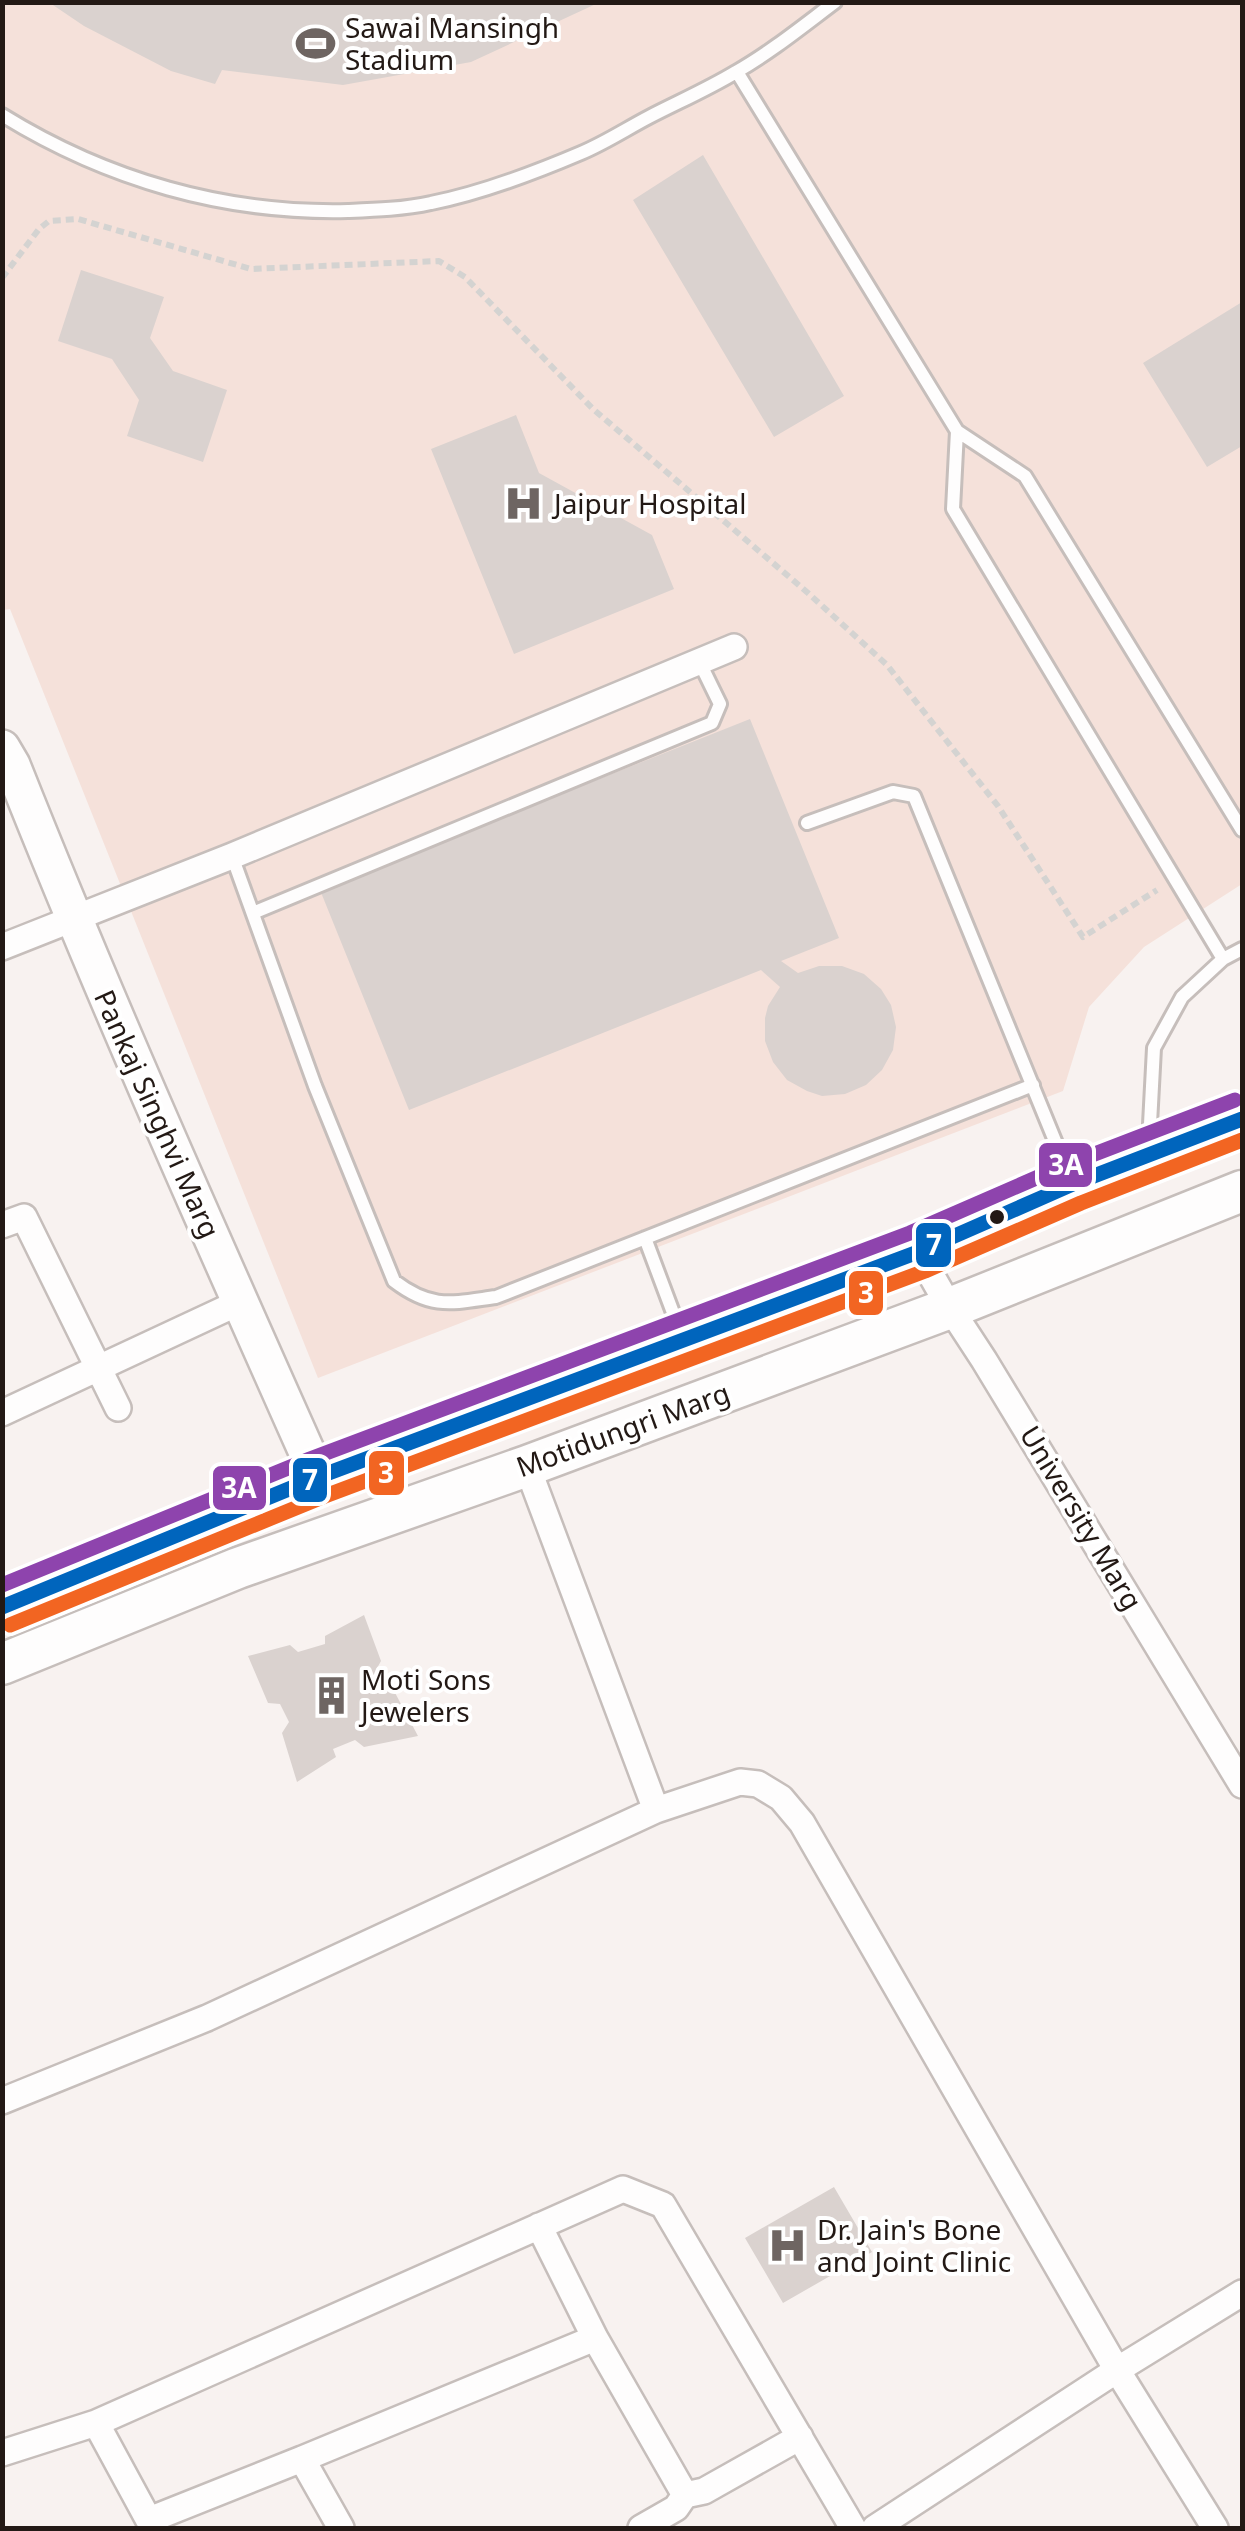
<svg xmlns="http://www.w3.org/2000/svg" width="1245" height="2531" font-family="'Noto Sans',sans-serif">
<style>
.green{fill:#f5e1da}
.building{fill:#dad2cf}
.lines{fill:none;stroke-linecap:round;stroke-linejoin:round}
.lane-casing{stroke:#c6bebb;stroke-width:18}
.street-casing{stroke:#c6bebb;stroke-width:30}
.secondary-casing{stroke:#c6bebb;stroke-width:40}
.primary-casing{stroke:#c6bebb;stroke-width:45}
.path{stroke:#d4d3d1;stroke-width:6;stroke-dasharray:8 5;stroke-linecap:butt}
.lane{stroke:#fefdfd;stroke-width:12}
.street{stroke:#fefdfd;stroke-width:25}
.secondary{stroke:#fefdfd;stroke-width:35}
.primary{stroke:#fefdfd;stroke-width:40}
.bus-1-casing{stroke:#fff;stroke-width:22}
.bus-2-casing{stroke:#fff;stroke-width:22}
.bus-3-casing{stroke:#fff;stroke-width:22}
.bus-1{stroke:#0065bd;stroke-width:15}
.bus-2{stroke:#f26522;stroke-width:15}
.bus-3{stroke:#8e44ad;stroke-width:15}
.bus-dot{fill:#231915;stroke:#fff;stroke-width:4}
.labels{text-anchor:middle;stroke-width:8;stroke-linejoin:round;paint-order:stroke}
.poi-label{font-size:28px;fill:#231915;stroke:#fff;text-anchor:start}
.street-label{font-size:28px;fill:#231915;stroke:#fff}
.line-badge{stroke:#fff;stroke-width:4}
.badge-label{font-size:28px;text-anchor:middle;font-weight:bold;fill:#fff}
</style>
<rect width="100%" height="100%" fill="#f8f2f0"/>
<path class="green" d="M3 3H1242V884L1144 947 1089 1007 1063 1091 318 1378 10 609 3 610Z"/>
<path class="building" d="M50 3H598L471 62 343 85 222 70 215 84 171 71 84 26Z
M703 155 844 396 774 437 633 200Z
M81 270 164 297 150 338 173 371 227 390 203 462 127 436 139 400 112 359 58 341Z
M1242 302V446L1207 467 1143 363Z
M516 415 539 473 652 535 674 589 514 654 431 449Z
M750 719 839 938 781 961 798 973 819 966H842L864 974 881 989 891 1005 896 1027 893 1050 882 1070 866 1085 845 1094 822 1096 807 1091 787 1080 773 1062 765 1041V1018L768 1006 780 987 761 970 409 1110 320 890Z
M364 1615 381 1661 376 1670 382 1689H393L418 1736 364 1747 355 1740 333 1749 336 1757 297 1782 282 1733 289 1722 280 1704 268 1703 248 1656 290 1645 298 1652 325 1644V1636Z
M834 2187 872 2252 783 2303 745 2238Z"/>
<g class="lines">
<defs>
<path id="lane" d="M737 72 957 431 1025 476 1242 830
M2 115C107 180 225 214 348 211 375 210 404 209 431 203 482 193 534 173 581 153 605 143 626 129 649 117 678 102 708 89 736 72 771 52 803 26 835 2
M957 431 953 509 1223 959
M807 823 893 792 914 796 1071 1180
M232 856 315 1086 394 1281C432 1310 452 1303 496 1297L1033 1085
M253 913 712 723 720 704 699 661
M1156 1149 1150 1124 1154 1048 1182 997 1223 959 1242 949
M645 1238 681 1334"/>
<path id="street" d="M2 947 232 856 734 647
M2 1225 24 1217 118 1408
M918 1252 950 1308 984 1360 1242 1785
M2 1413 240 1302
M527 1466 656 1810
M2 2101 207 2018 656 1810 740 1782 758 1784 781 1798 802 1823 1117 2370 1215 2528
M539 2226 595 2338 685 2495 676 2508 641 2528
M96 2423 153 2528
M2 2453 96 2423 623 2189 663 2205 853 2528
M302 2459 595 2338
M685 2495 704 2491 800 2437
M149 2520 302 2459 341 2528
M875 2528 1117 2370 1242 2293"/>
<path id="secondary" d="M2 748 12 765C107 1005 213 1241 318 1477"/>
<path id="primary" d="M2 1607 318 1477 918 1252 1073 1184 1242 1119
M2 1664 238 1568 527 1466 950 1308 1242 1191"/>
</defs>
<use href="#lane" class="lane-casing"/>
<use href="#street" class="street-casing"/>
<use href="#secondary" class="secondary-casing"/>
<use href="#primary" class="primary-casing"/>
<path class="path" d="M2 278 39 229 49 221 78 219 251 269 439 261 465 277 593 409 808 593 887 665 998 806 1083 937 1157 890"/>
<use href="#lane" class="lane"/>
<use href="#street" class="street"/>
<use href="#secondary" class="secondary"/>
<use href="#primary" class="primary"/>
<defs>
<path id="bus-1" d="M2 1607 318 1477 918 1252 1073 1184 1242 1119"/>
<path id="bus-2" d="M10 1625 325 1496 925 1271 1081 1203 1242 1140"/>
<path id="bus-3" d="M2 1585 310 1459 910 1233 1066 1165 1235 1100"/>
</defs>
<use href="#bus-1" class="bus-1-casing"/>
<use href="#bus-2" class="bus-2-casing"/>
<use href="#bus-3" class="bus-3-casing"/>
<use href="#bus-1" class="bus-1"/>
<use href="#bus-2" class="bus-2"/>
<use href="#bus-3" class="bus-3"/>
</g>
<defs>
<symbol id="stadium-bare" viewBox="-9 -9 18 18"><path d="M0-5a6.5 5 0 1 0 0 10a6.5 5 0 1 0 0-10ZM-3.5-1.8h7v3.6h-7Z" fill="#6e6562" stroke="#fff" stroke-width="2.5" paint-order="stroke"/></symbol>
<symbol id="hospital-bare" viewBox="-9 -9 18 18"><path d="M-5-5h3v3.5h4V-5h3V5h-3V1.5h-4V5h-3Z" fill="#6e6562" stroke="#fff" stroke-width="2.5" paint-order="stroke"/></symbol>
<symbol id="building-bare" viewBox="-9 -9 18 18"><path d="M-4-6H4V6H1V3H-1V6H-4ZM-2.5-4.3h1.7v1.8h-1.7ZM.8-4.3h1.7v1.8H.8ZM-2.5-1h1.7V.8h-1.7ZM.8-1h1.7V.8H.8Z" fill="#6e6562" stroke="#fff" stroke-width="2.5" paint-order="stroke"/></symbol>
</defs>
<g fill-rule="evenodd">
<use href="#stadium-bare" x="288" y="16" width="55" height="55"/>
<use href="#hospital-bare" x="496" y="476" width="55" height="55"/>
<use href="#building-bare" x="304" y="1668" width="55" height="55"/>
<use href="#hospital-bare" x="760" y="2218" width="55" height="55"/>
</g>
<circle class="bus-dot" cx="997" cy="1217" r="9"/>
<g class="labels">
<g class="poi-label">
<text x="345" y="38">Sawai Mansingh<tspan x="345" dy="32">Stadium</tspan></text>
<text x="554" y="514">Jaipur Hospital</text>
<text x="361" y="1690">Moti Sons<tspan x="361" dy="32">Jewelers</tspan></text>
<text x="817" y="2240">Dr. Jain's Bone<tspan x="817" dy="32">and Joint Clinic</tspan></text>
</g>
<g class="street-label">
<text transform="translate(157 1114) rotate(66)" y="10">Pankaj Singhvi Marg</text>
<text transform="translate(623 1430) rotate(-20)" y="10">Motidungri Marg</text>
<text transform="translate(1081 1518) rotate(59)" y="10">University Marg</text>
</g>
</g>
<g class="line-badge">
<rect x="1037" y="1141" width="57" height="48" rx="10" fill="#8e44ad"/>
<rect x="914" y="1221" width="39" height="48" rx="10" fill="#0065bd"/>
<rect x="847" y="1269" width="38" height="48" rx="10" fill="#f26522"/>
<rect x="367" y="1449" width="39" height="48" rx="10" fill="#f26522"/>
<rect x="291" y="1456" width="38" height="48" rx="10" fill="#0065bd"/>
<rect x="211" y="1464" width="57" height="48" rx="10" fill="#8e44ad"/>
</g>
<g class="badge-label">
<text x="1066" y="1175">3A</text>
<text x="934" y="1255">7</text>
<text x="866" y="1303">3</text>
<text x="386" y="1483">3</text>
<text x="310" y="1490">7</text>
<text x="239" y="1498">3A</text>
</g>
<rect width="1245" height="2531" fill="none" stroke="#231915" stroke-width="10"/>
</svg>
